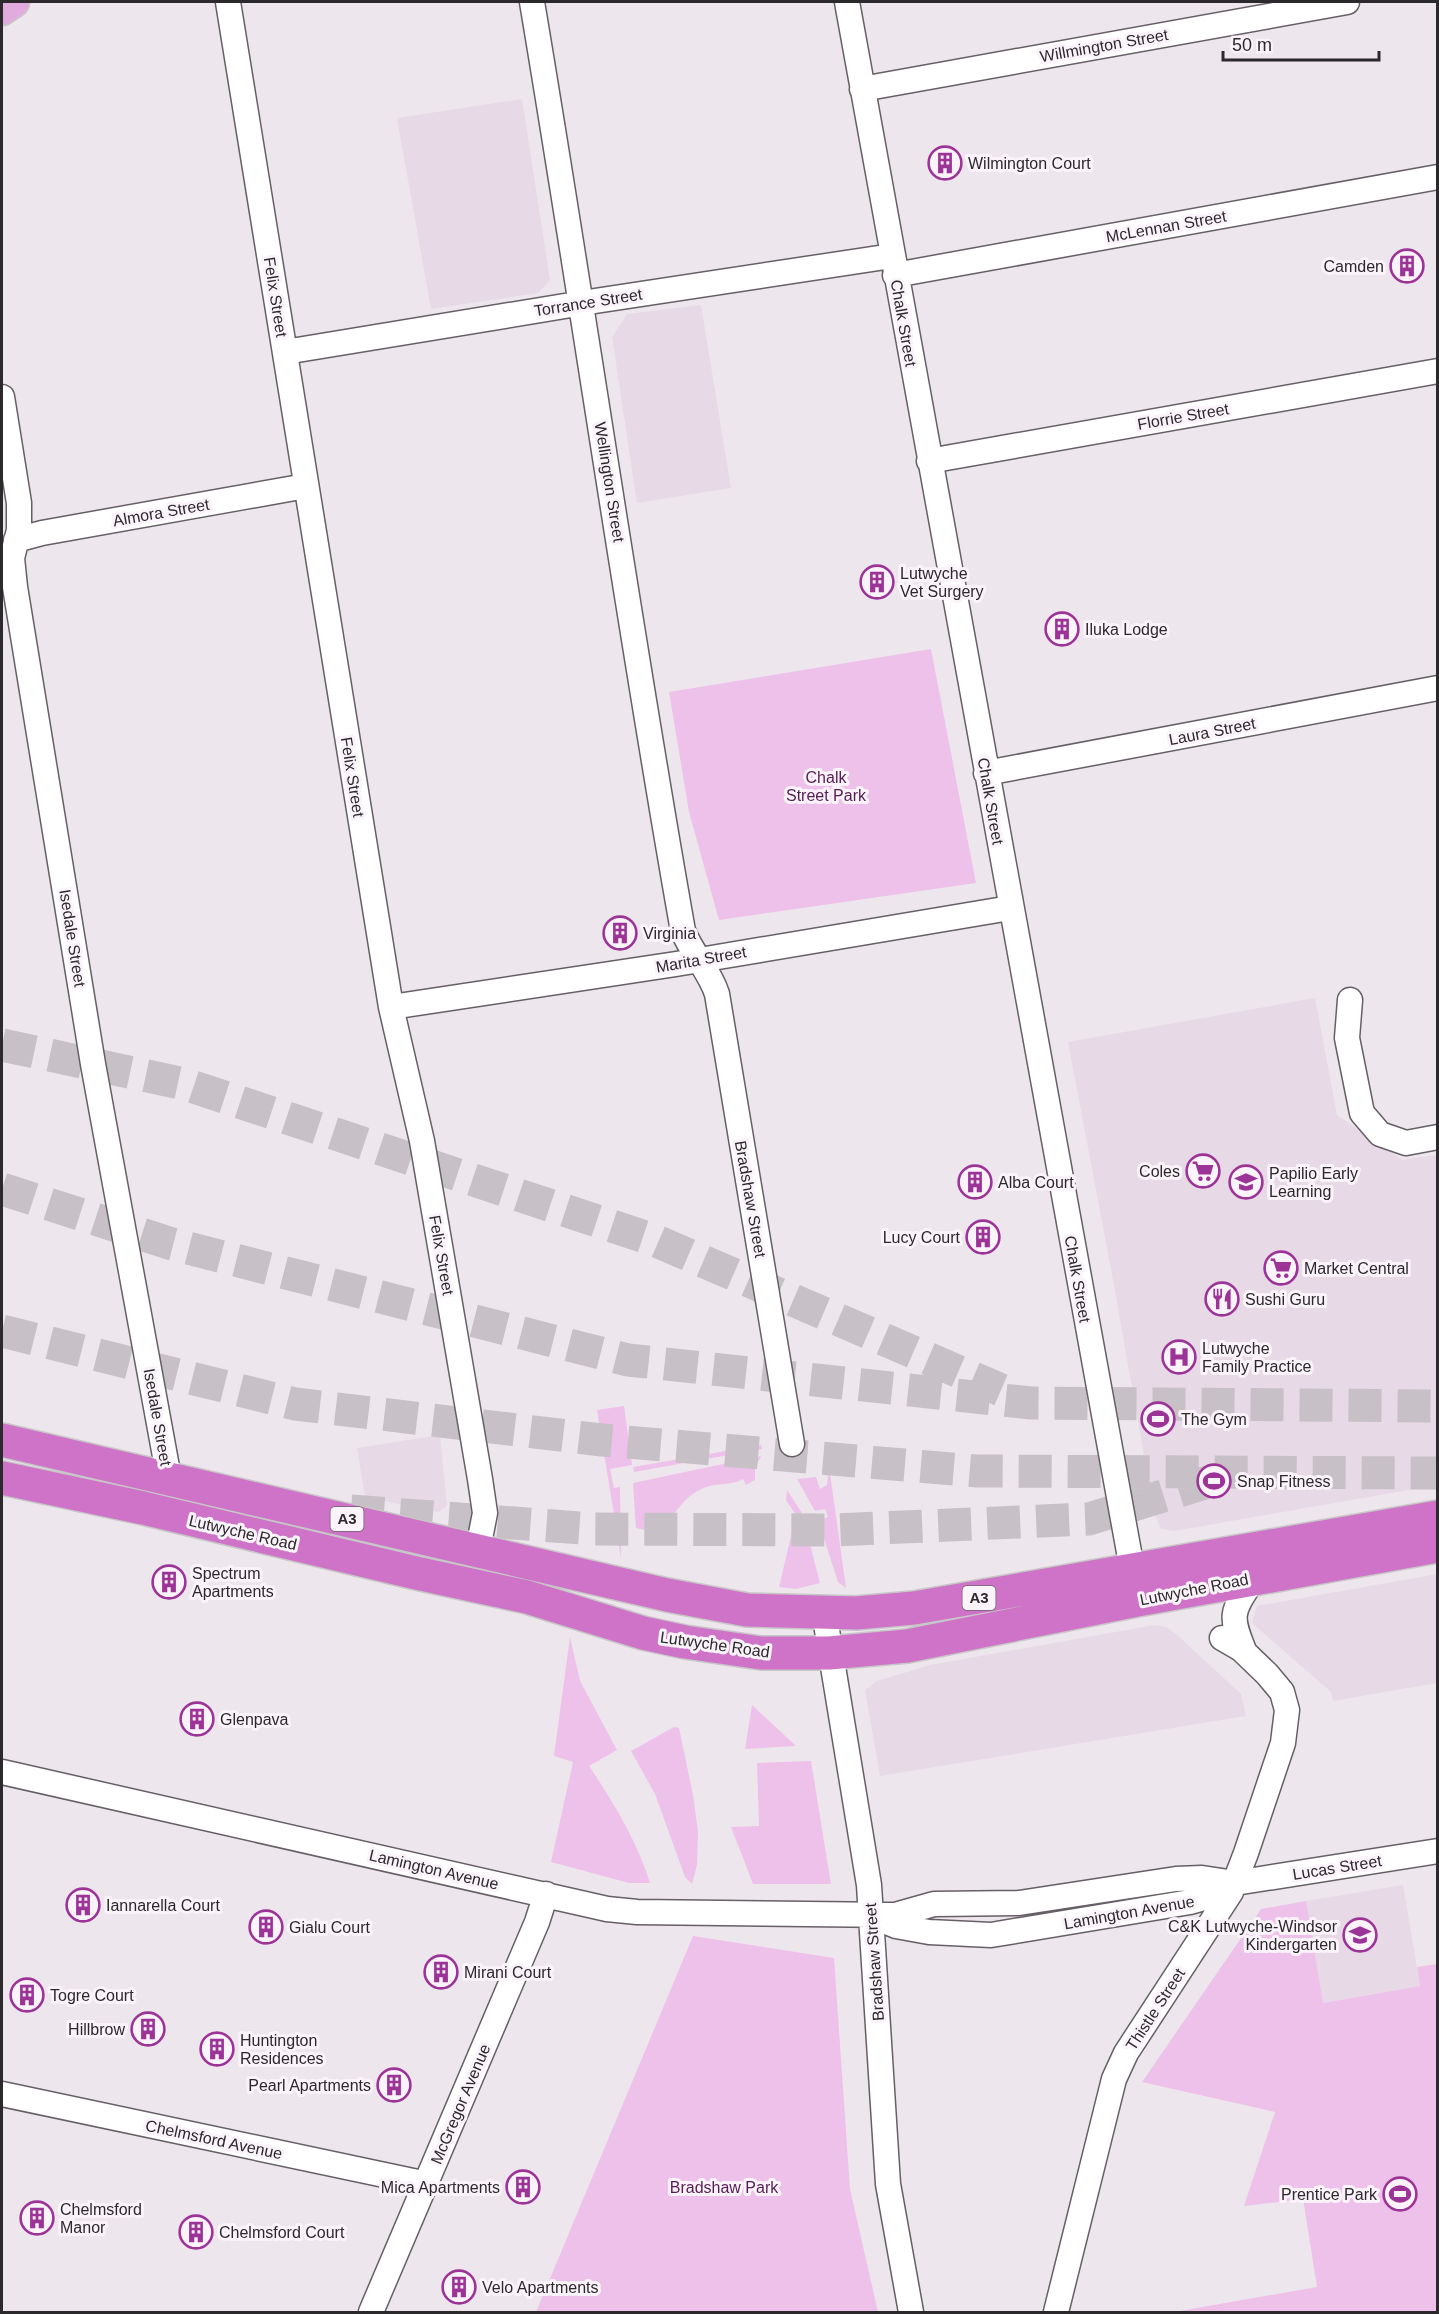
<svg xmlns="http://www.w3.org/2000/svg" width="1439" height="2314" font-family="Helvetica,sans-serif">
<style>
.built{fill:#e8d9e6}
.green{fill:#eec1ea}
.lines{fill:none;stroke-linecap:round;stroke-linejoin:round}
.highway-tunnel{stroke:#c7c0c6;stroke-width:33;stroke-dasharray:33 16;stroke-linecap:butt}
.minor-casing{stroke:#665f66;stroke-width:27}
.major-casing{stroke:#c8c7c8;stroke-width:33}
.highway-casing{stroke:#c8c7c8;stroke-width:36}
.minor{stroke:#fff;stroke-width:24}
.major{stroke:#e2abde;stroke-width:30}
.highway{stroke:#ce73c8;stroke-width:33}
.labels{text-anchor:middle;stroke-width:6;stroke-linejoin:round;paint-order:stroke}
.shield{fill:#fbf3fa;stroke:#6a666a;stroke-width:1.5}
.shield-label{font-size:15px;font-weight:bold;fill:#2c292c}
.street-label{font-size:16px;fill:#2c292c;stroke:#fbf3fa}
.poi-label{font-size:16px;fill:#2c292c;stroke:#fbf3fa;text-anchor:start}
.park-label{font-size:16px;fill:#561c54;stroke:#fbf3fa}
</style>
<rect width="100%" height="100%" fill="#eee6ed"/>
<path class="built" d="M522 99 550 280 538 293 431 309 397 118Z
M701 305 731 488 637 503 612 337 627 314Z
M1315 998 1337 1115 1402 1160 1437 1155V1485L1174 1531 1161 1529 1154 1512 1113 1280 1068 1042Z
M440 1435 447 1506 438 1512 365 1497 357 1448Z
M1437 1574V1683L1333 1701 1331 1692 1252 1623 1257 1606Z
M1155 1625 1166 1627 1176 1634 1241 1694 1246 1716 880 1776 865 1690 877 1681 930 1665Z
M1403 1885 1420 1986 1323 2003 1306 1901Z"/>
<path class="green" d="M931 649 976 883 719 920 689 812 669 692Z
M624 1406 632 1465 610 1469 614 1488 620 1487 621 1558 597 1410Z
M761 1445 762 1449 634 1472 633 1467Z
M761 1456 755 1468V1480L746 1485 743 1479C734 1484 724 1484 714 1485 691 1489 678 1507 667 1525L656 1523 653 1532 636 1528 633 1483Z
M829 1466 846 1588 838 1582 818 1520 828 1517 825 1509 815 1511 797 1479 816 1477 820 1489 827 1485Z
M787 1490 802 1513 820 1583 796 1589 779 1587 796 1515 786 1500Z
M570 1637 580 1681 617 1750 589 1766C614 1803 637 1841 650 1883H629L551 1862 573 1762 554 1756Z
M752 1705 796 1746 745 1749Z
M674 1727 679 1728 693 1795 698 1831 697 1865 692 1884 685 1877 655 1794 631 1751Z
M811 1761 831 1884H753L731 1827 759 1826 757 1763Z
M1306 1901 1323 2003 1420 1986 1417 1967 1437 1964V2312H1174L1317 2287 1303 2199 1244 2206 1275 2112 1142 2082 1261 1909Z
M693 1936 834 1958 850 2189 878 2312H536Z"/>
<g class="lines">
<path class="highway-tunnel" d="M2 1045 185 1084 654 1240 1001 1390
M2 1189 172 1244 628 1360 1031 1403 1438 1406
M2 1331 295 1404 602 1440 977 1471 1438 1473
M129 1495 227 1502
M351 1511 594 1529 833 1530 1089 1519 1211 1481"/>
<defs>
<path id="minor" d="M228 2 391 1007 422 1141 480 1479 485 1513 478 1549
M532 2C584 311 628 622 683 931 692 954 710 971 717 994L792 1444
M847 2 1135 1585
M862 89 1347 2
M895 275 1438 177
M285 352 595 301 892 256
M2 397 19 503V530L12 558 15 587 93 1064 169 1478
M929 461 1438 371
M16 540 42 533 306 486
M986 773 1438 688
M1350 1000 1347 1038 1362 1113 1380 1134 1406 1143 1438 1137
M391 1007 676 964 1010 908
M824 1612 869 1885 888 2184 911 2312
M1245 1653C1229 1614 1231 1613 1254 1578
M2 1772 607 1909 637 1912 895 1915 934 1904 1019 1903 1176 1879 1202 1878 1235 1883 1438 1851
M879 1919 896 1926 929 1932 991 1935 1190 1902 1204 1898 1235 1883
M2 2094 427 2184
M371 2312 537 1922 546 1894
M1056 2312 1114 2079 1126 2053 1231 1892 1246 1853 1283 1743 1287 1710 1282 1692 1267 1674 1241 1649 1222 1638"/>
<path id="major" d="M2 10 14 2"/>
<path id="highway" d="M2 1440 667 1595 747 1610 856 1613 914 1608 1438 1517
M2 1478 143 1508 416 1573 527 1597 643 1633 685 1642 761 1653H829L907 1646 1137 1600 1438 1546"/>
</defs>
<use href="#minor" class="minor-casing"/>
<use href="#major" class="major-casing"/>
<use href="#highway" class="highway-casing"/>
<use href="#minor" class="minor"/>
<use href="#major" class="major"/>
<use href="#highway" class="highway"/>
</g>
<defs>
<symbol id="building-ring" viewBox="-11 -11 22 22"><circle r="9.5" fill="#fbf3fa" stroke="#9c3498" stroke-width="1.5"/><path d="M-4-6H4V6H1V3H-1V6H-4ZM-2.5-4.3h1.7v1.8h-1.7ZM.8-4.3h1.7v1.8H.8ZM-2.5-1h1.7V.8h-1.7ZM.8-1h1.7V.8H.8Z" fill="#9c3498"/></symbol>
<symbol id="supermarket-ring" viewBox="-11 -11 22 22"><circle r="9.5" fill="#fbf3fa" stroke="#9c3498" stroke-width="1.5"/><path d="M-6-5.5h2.5l.6 2H6L4.5 2H-2.5L-4.4-4H-6ZM-1.5 3.2a1.3 1.3 0 1 0 .1 0ZM3 3.2a1.3 1.3 0 1 0 .1 0Z" fill="#9c3498"/></symbol>
<symbol id="school-ring" viewBox="-11 -11 22 22"><circle r="9.5" fill="#fbf3fa" stroke="#9c3498" stroke-width="1.5"/><path d="M0-5L7-2L0 1L-7-2ZM-4 1L0 2.5L4 1V4Q0 6-4 4Z" fill="#9c3498"/></symbol>
<symbol id="restaurant-ring" viewBox="-11 -11 22 22"><circle r="9.5" fill="#fbf3fa" stroke="#9c3498" stroke-width="1.5"/><path d="M-5-6h1v4h1v-4h1v4h1v-4h1v5L-1.5 .5V6h-2V.5L-5-1ZM5-6V6H3V1.5H1.5Q1.5-4 5-6Z" fill="#9c3498"/></symbol>
<symbol id="hospital-ring" viewBox="-11 -11 22 22"><circle r="9.5" fill="#fbf3fa" stroke="#9c3498" stroke-width="1.5"/><path d="M-5-5h3v3.5h4V-5h3V5h-3V1.5h-4V5h-3Z" fill="#9c3498"/></symbol>
<symbol id="stadium-ring" viewBox="-11 -11 22 22"><circle r="9.5" fill="#fbf3fa" stroke="#9c3498" stroke-width="1.5"/><path d="M0-5a6.5 5 0 1 0 0 10a6.5 5 0 1 0 0-10ZM-3.5-1.8h7v3.6h-7Z" fill="#9c3498"/></symbol>
</defs>
<g fill-rule="evenodd">
<use href="#building-ring" x="926" y="144" width="38" height="38"/>
<use href="#building-ring" x="1388" y="247" width="38" height="38"/>
<use href="#building-ring" x="858" y="563" width="38" height="38"/>
<use href="#building-ring" x="1043" y="610" width="38" height="38"/>
<use href="#building-ring" x="601" y="914" width="38" height="38"/>
<use href="#supermarket-ring" x="1184" y="1152" width="38" height="38"/>
<use href="#building-ring" x="956" y="1163" width="38" height="38"/>
<use href="#school-ring" x="1227" y="1163" width="38" height="38"/>
<use href="#building-ring" x="964" y="1218" width="38" height="38"/>
<use href="#supermarket-ring" x="1262" y="1249" width="38" height="38"/>
<use href="#restaurant-ring" x="1203" y="1280" width="38" height="38"/>
<use href="#hospital-ring" x="1160" y="1338" width="38" height="38"/>
<use href="#stadium-ring" x="1139" y="1400" width="38" height="38"/>
<use href="#stadium-ring" x="1195" y="1462" width="38" height="38"/>
<use href="#building-ring" x="150" y="1563" width="38" height="38"/>
<use href="#building-ring" x="178" y="1700" width="38" height="38"/>
<use href="#building-ring" x="64" y="1886" width="38" height="38"/>
<use href="#building-ring" x="247" y="1908" width="38" height="38"/>
<use href="#school-ring" x="1341" y="1916" width="38" height="38"/>
<use href="#building-ring" x="422" y="1953" width="38" height="38"/>
<use href="#building-ring" x="8" y="1976" width="38" height="38"/>
<use href="#building-ring" x="129" y="2010" width="38" height="38"/>
<use href="#building-ring" x="198" y="2030" width="38" height="38"/>
<use href="#building-ring" x="375" y="2066" width="38" height="38"/>
<use href="#building-ring" x="504" y="2168" width="38" height="38"/>
<use href="#stadium-ring" x="1381" y="2175" width="38" height="38"/>
<use href="#building-ring" x="18" y="2199" width="38" height="38"/>
<use href="#building-ring" x="177" y="2213" width="38" height="38"/>
<use href="#building-ring" x="440" y="2268" width="38" height="38"/>
</g>
<g class="labels">
<g class="shield">
<rect x="330.5" y="1507" width="33" height="24" rx="4.5"/>
<rect x="962.5" y="1586" width="33" height="24" rx="4.5"/>
</g>
<g class="shield-label">
<text x="347" y="1524">A3</text>
<text x="979" y="1603">A3</text>
</g>
<g class="street-label">
<text transform="translate(1104 45) rotate(-10)" y="6">Willmington Street</text>
<text transform="translate(1166 226) rotate(-10)" y="6">McLennan Street</text>
<text transform="translate(276 297) rotate(81)" y="6">Felix Street</text>
<text transform="translate(588 302) rotate(-9)" y="6">Torrance Street</text>
<text transform="translate(904 323) rotate(80)" y="6">Chalk Street</text>
<text transform="translate(1183 416) rotate(-10)" y="6">Florrie Street</text>
<text transform="translate(610 482) rotate(81)" y="6">Wellington Street</text>
<text transform="translate(161 512) rotate(-10)" y="6">Almora Street</text>
<text transform="translate(1212 731) rotate(-11)" y="6">Laura Street</text>
<text transform="translate(353 777) rotate(81)" y="6">Felix Street</text>
<text transform="translate(991 801) rotate(80)" y="6">Chalk Street</text>
<text transform="translate(73 938) rotate(81)" y="6">Isedale Street</text>
<text transform="translate(701 959) rotate(-10)" y="6">Marita Street</text>
<text transform="translate(751 1199) rotate(80)" y="6">Bradshaw Street</text>
<text transform="translate(442 1255) rotate(80)" y="6">Felix Street</text>
<text transform="translate(1078 1279) rotate(80)" y="6">Chalk Street</text>
<text transform="translate(158 1417) rotate(80)" y="6">Isedale Street</text>
<text transform="translate(243 1532) rotate(13)" y="6">Lutwyche Road</text>
<text transform="translate(1194 1589) rotate(-11)" y="6">Lutwyche Road</text>
<text transform="translate(715 1644) rotate(8)" y="6">Lutwyche Road</text>
<text transform="translate(1337 1867) rotate(-9)" y="6">Lucas Street</text>
<text transform="translate(434 1869) rotate(13)" y="6">Lamington Avenue</text>
<text transform="translate(1129 1912) rotate(-10)" y="6">Lamington Avenue</text>
<text transform="translate(874 1962) rotate(-94)" y="6">Bradshaw Street</text>
<text transform="translate(1155 2009) rotate(-57)" y="6">Thistle Street</text>
<text transform="translate(460 2104) rotate(-67)" y="6">McGregor Avenue</text>
<text transform="translate(214 2139) rotate(12)" y="6">Chelmsford Avenue</text>
</g>
<g class="poi-label">
<text x="968" y="169">Wilmington Court</text>
<text x="1384" y="272" text-anchor="end">Camden</text>
<text x="900" y="579">Lutwyche<tspan x="900" dy="18">Vet Surgery</tspan></text>
<text x="1085" y="635">Iluka Lodge</text>
<text x="643" y="939">Virginia</text>
<text x="1180" y="1177" text-anchor="end">Coles</text>
<text x="1269" y="1179">Papilio Early<tspan x="1269" dy="18">Learning</tspan></text>
<text x="998" y="1188">Alba Court</text>
<text x="960" y="1243" text-anchor="end">Lucy Court</text>
<text x="1304" y="1274">Market Central</text>
<text x="1245" y="1305">Sushi Guru</text>
<text x="1202" y="1354">Lutwyche<tspan x="1202" dy="18">Family Practice</tspan></text>
<text x="1181" y="1425">The Gym</text>
<text x="1237" y="1487">Snap Fitness</text>
<text x="192" y="1579">Spectrum<tspan x="192" dy="18">Apartments</tspan></text>
<text x="220" y="1725">Glenpava</text>
<text x="106" y="1911">Iannarella Court</text>
<text x="1337" y="1932" text-anchor="end">C&amp;K Lutwyche-Windsor<tspan x="1337" dy="18">Kindergarten</tspan></text>
<text x="289" y="1933">Gialu Court</text>
<text x="464" y="1978">Mirani Court</text>
<text x="50" y="2001">Togre Court</text>
<text x="125" y="2035" text-anchor="end">Hillbrow</text>
<text x="240" y="2046">Huntington<tspan x="240" dy="18">Residences</tspan></text>
<text x="371" y="2091" text-anchor="end">Pearl Apartments</text>
<text x="500" y="2193" text-anchor="end">Mica Apartments</text>
<text x="1377" y="2200" text-anchor="end">Prentice Park</text>
<text x="60" y="2215">Chelmsford<tspan x="60" dy="18">Manor</tspan></text>
<text x="219" y="2238">Chelmsford Court</text>
<text x="482" y="2293">Velo Apartments</text>
</g>
<g class="park-label">
<text x="826" y="783">Chalk<tspan x="826" dy="18">Street Park</tspan></text>
<text x="724" y="2193">Bradshaw Park</text>
</g>
</g>
<rect width="1439" height="2314" fill="none" stroke="#2c292c" stroke-width="6"/>
<path d="M1223 51v9h156v-9" fill="none" stroke="#2c292c" stroke-width="3"/>
<text x="1232" y="51" font-size="18" fill="#2c292c" stroke="#fbf3fa" stroke-width="4.5" paint-order="stroke">50 m</text>
</svg>
